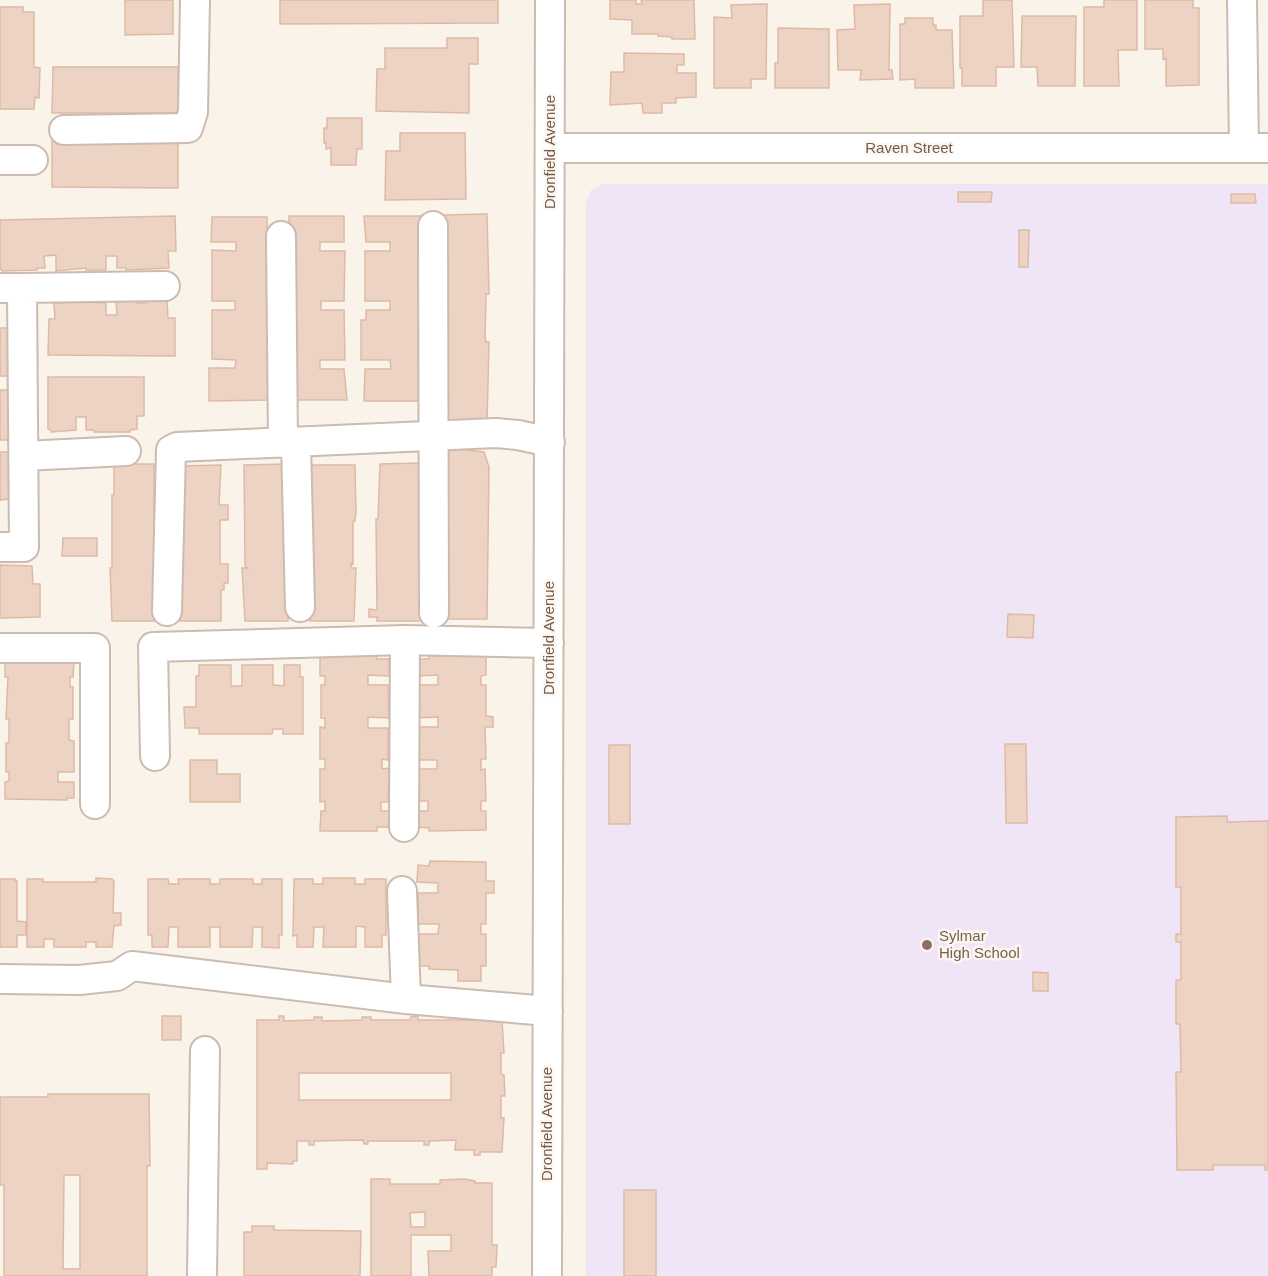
<svg xmlns="http://www.w3.org/2000/svg" width="1268" height="1276" font-family="Arial,sans-serif">
<style>
.education{fill:#f0e5f7}
.building{fill:#edd3c3;stroke:#debaa5;stroke-width:1.5;fill-rule:evenodd}
.lines{fill:none;stroke-linecap:round;stroke-linejoin:round}
.minor-casing{stroke:#cbbbb0;stroke-width:32}
.minor{stroke:#fff;stroke-width:28}
.education-dot{fill:#8d6e63;stroke:#fdf7ef;stroke-width:2}
.labels{text-anchor:middle;stroke-width:5;stroke-linejoin:round;paint-order:stroke}
.street-label{font-size:15px;fill:#725b4f;stroke:#fdf7ef}
.education-label{font-size:15px;fill:#785e54;stroke:#fdf7ef;text-anchor:start}
</style>
<rect width="100%" height="100%" fill="#faf3e9"/>
<path class="education" d="M603 184H1268V1276H586V202L591 190Z"/>
<path class="building" d="M125 0H173V34L125 35Z
M280 0H498V23L280 24Z
M610 0H636V4H642L641 0H694L695 39H672V37L658 36V34H632V20L610 19Z
M983 0H1012L1014 67H996V86H962V68H960V16H983Z
M1104 0H1137V50H1118L1119 86H1084V7H1104Z
M1145 0H1193V8H1199V85L1166 86V58L1163 59V49H1145Z
M767 4 766 79H751V88H714V17L732 18 731 5Z
M890 4 889 70H892L893 79 860 80 861 70H838L837 30 855 29 854 5Z
M0 7H23V12H34V67L40 68 39 98 35 97 34 109H0Z
M1022 16H1076L1075 86H1038L1037 67H1021Z
M905 18H933V25H936V30H952L954 88H915V79L900 80V24H905Z
M778 28 829 29V88H775V63H778Z
M447 38H478V64H469V113L376 111 377 69H385V48H447Z
M624 53 684 54V65H677V73H696V97L676 98V103H662V113H643L642 103 610 105 611 72H624Z
M53 67H178L179 113H52Z
M327 118H362V149H357L356 165H331V148L326 149V143H324V128H327Z
M400 133H465L466 199 385 200 386 151H400Z
M178 139V188L52 187V141Z
M958 192H992L991 202H958Z
M1231 194H1255L1256 203H1231Z
M487 214 489 294H486L485 337 486 342H489L487 424H446L444 215Z
M175 216 176 251H168L169 268 126 270V268H117V256H106V270H86V268L56 271V255L44 256 45 268H37V270L2 271 0 268V220Z
M289 216H344V242H320V251H345L344 301H321V310H344L345 360H320V369H344L347 400H289Z
M364 216H422V401H364L365 369H391L390 360H361V320H366V310H390V301H365V251H390V242H366Z
M212 217H267L268 400 209 401V368H235L236 360 212 359V310H235V301H212V250L236 251V242H211Z
M1019 230H1029L1028 267H1019Z
M64 301 106 303V315H117L116 301H138V303H146V301H167L168 318H175V356L48 355 49 319H55L54 303H64Z
M0 328H11L9 376H0Z
M48 377H144V416H137V429L130 430V432H94V430H86V417H76V430L51 432V430L48 429Z
M0 390H11V440H0Z
M448 448 484 452 489 467 487 619H444Z
M0 452H9V499L0 500Z
M421 463 422 570H419L421 621H377V617H369V609L377 610 376 519H378L380 464Z
M114 464H154V621H112L110 568H112V495H114Z
M287 464 288 621H245L242 568H247L245 566 244 465Z
M221 465 219 505H228V520H220V564H228V583H224V590H221V621H178V466Z
M310 465H355L356 511 355 521H353V564L351 563V568H356L354 621H310Z
M63 538H97V556H62Z
M0 565 32 566 33 584H40V617L0 618Z
M1008 614 1034 615 1033 638 1007 637Z
M320 655H376L377 659H389V676L368 675V685H388L389 718 368 717V728H388V760L382 759V769L389 768 388 802H381V811H389V827H377V831H320L321 811H325V801L320 802V769H325V759H320V727L325 728V718H321V685H325V676H320Z
M486 655V675L481 676V685H486V716L493 717V727H485L486 759H481V770L485 769 486 801H481V811H486V830L429 831V828L417 827V811H428V801H418V769H437V760H418L417 727H438V717L417 718V685H438V675L418 676 417 659H429V656Z
M5 659 74 661 73 677H70V687H73V719H69V740L74 741V772H58V782H74V798H67V800L5 799V782L9 781V772H6V743H9V719H6L8 677H5Z
M199 665H231V686H242V665H273V685L284 686V665H300V677H303V734H283V729H273L272 734H199V728H185L184 707H196V676H199Z
M1005 744H1026L1027 823H1006Z
M609 745H630V824H609Z
M190 760H217V774H240V802H190Z
M1227 816V822L1268 821V1170H1265V1165H1213V1170H1177L1176 1072H1181L1180 1024H1176V980H1181V942H1176V934H1181V887H1176V817Z
M430 861 486 862V881H494V893H486V924H481V934H486V966H481V981H458V970L429 969V966H418V934H438L439 924H418V893H438V883L417 882 418 865 429 866Z
M96 878 112 879 114 881 113 913H121V925L114 926 112 947H96V942H86V947H54V939H44V947H27V879H43V882H96Z
M323 878H355V884H365V879H386V935H382V947H365V927L356 926V947H323L324 927H314L313 947H297V935L293 936 294 879H313V884H323Z
M0 879H15V881H17V921L26 922V935H17V947H0Z
M148 879H168L169 884H179L178 879H210V884H220V879H253V884H262V879H282V935H279V948L262 947V927H253L252 947H220V927H210V947H178V927H169L168 947H152V935H148Z
M1033 972 1048 973V991H1033Z
M162 1016H181V1040H162Z
M279 1016H284V1021L314 1020V1017H322V1021L362 1020V1017H371V1020H410L411 1017 418 1016V1020H452V1016H456V1020H475V1017H479V1020H502L504 1053H501V1074L504 1075 505 1096H501V1118H504L502 1152H480V1155H474V1150H455L456 1140 429 1141V1145H424V1141H368V1144H364L363 1140 314 1141V1145H309V1141H297V1161H293V1164L267 1163V1169H257V1020H279ZM299 1073H451V1100H299Z
M48 1094H149L150 1166H147V1276H4V1185H0V1097H48ZM64 1175H80V1269H63Z
M371 1179H390V1184H440V1180L464 1179 475 1181V1183H492V1245H497L496 1267H492V1276H429L428 1251H451V1235H411V1276H371ZM425 1212V1227H411L410 1213Z
M624 1190H656V1276H624Z
M252 1226H274V1230L361 1231 360 1276H244V1232H252Z"/>
<g class="lines">
<defs>
<path id="minor" d="M1242 0 1244 148
M64 130 188 128 193 112 195 0
M551 148H1268
M0 160H33
M433 226 434 613
M281 236 283 443
M0 288H22L24 547H0
M22 288 165 286
M296 443 300 607
M24 456 126 451
M167 611 171 450 177 447 496 433 518 435 550 442
M0 648H95V804
M155 756 153 647 405 640 549 643
M404 827 405 640
M0 979 79 980 117 976 132 966 406 999 402 891
M406 999 548 1011
M202 1276 205 1051
M547 1276 550 0"/>
</defs>
<use href="#minor" class="minor-casing"/>
<use href="#minor" class="minor"/>
</g>
<circle class="education-dot" cx="927" cy="945" r="6"/>
<g class="labels">
<g class="street-label">
<text x="909" y="153">Raven Street</text>
<text transform="translate(550 152) rotate(-90)" y="5">Dronfield Avenue</text>
<text transform="translate(549 638) rotate(-90)" y="5">Dronfield Avenue</text>
<text transform="translate(547 1124) rotate(-90)" y="5">Dronfield Avenue</text>
</g>
<g class="education-label">
<text x="939" y="941">Sylmar<tspan x="939" dy="17">High School</tspan></text>
</g>
</g>
</svg>
